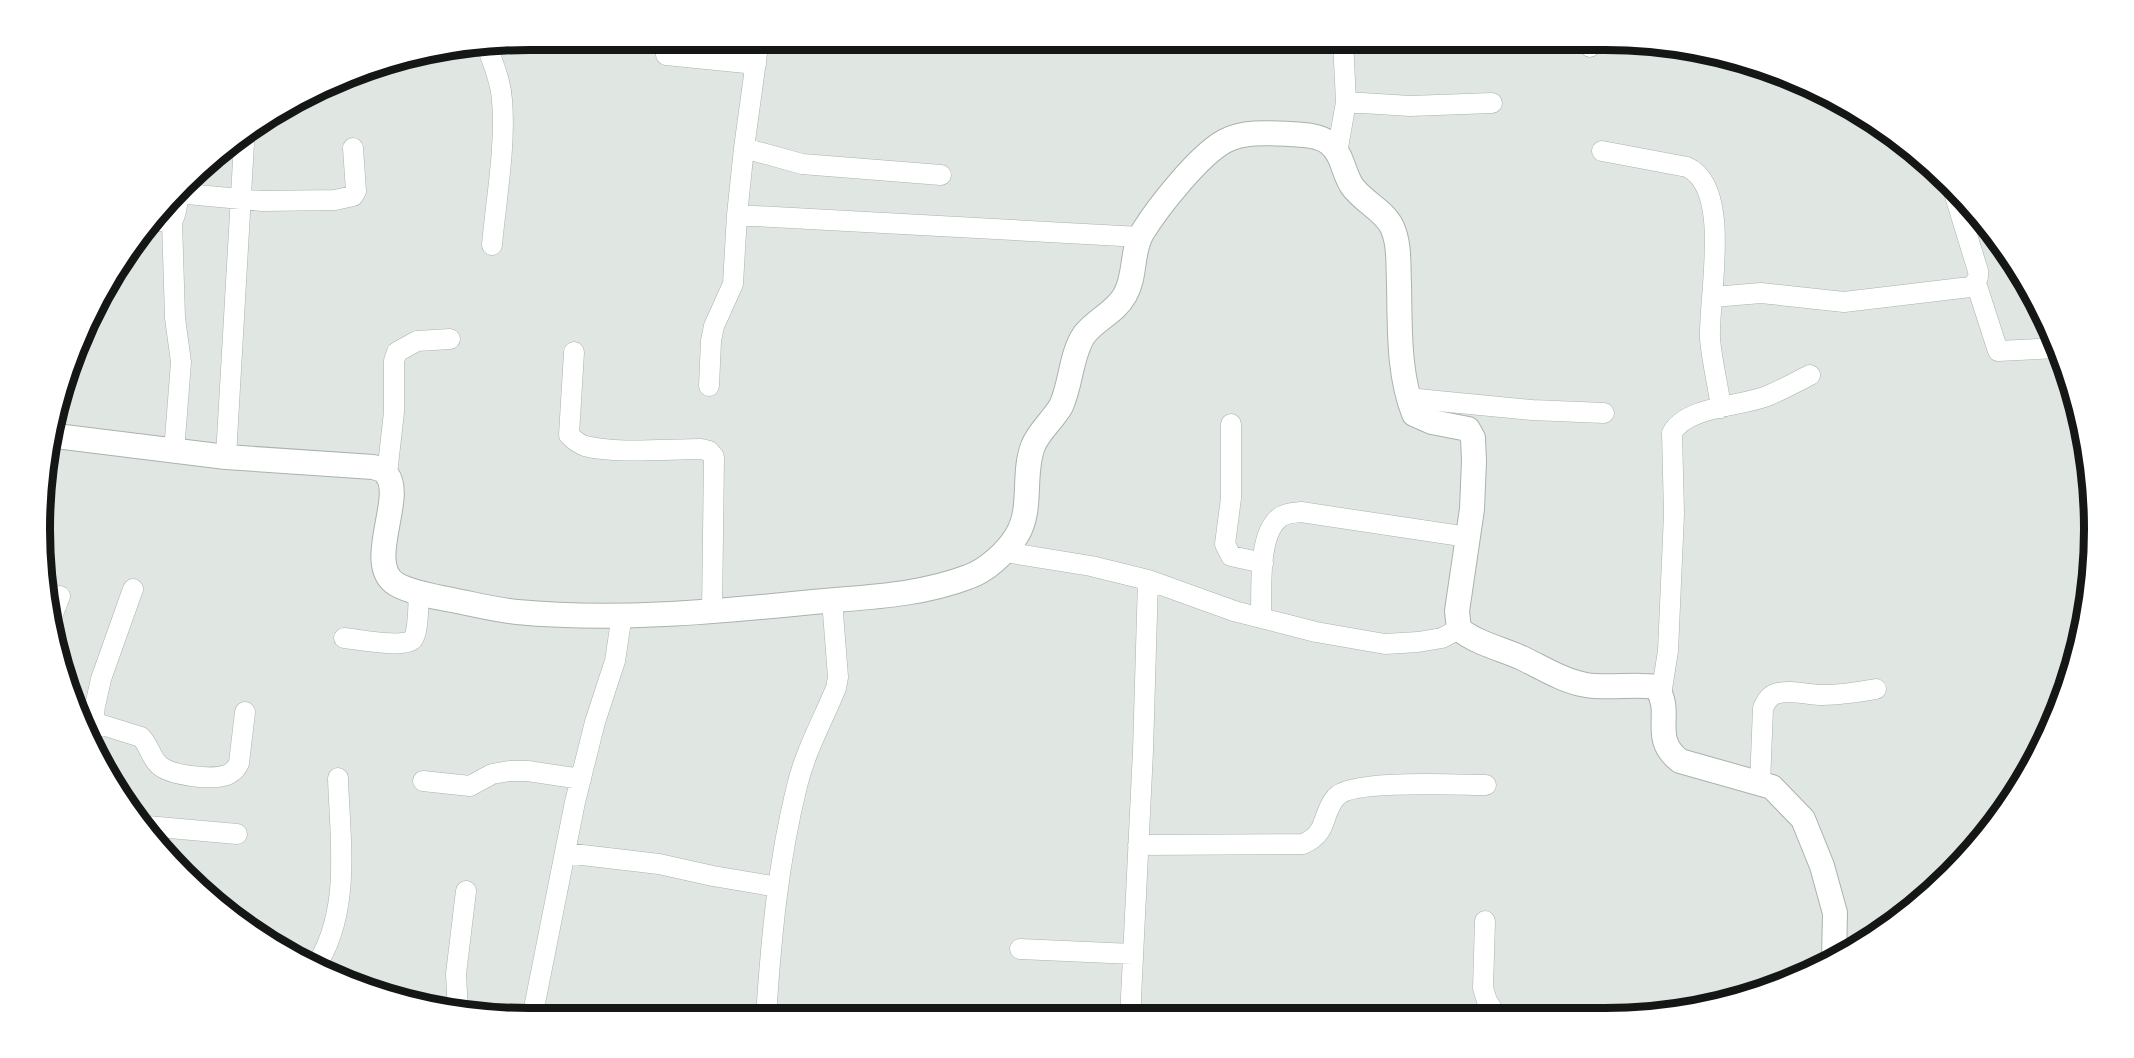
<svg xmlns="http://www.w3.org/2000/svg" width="2134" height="1058" font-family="'Varela Round',sans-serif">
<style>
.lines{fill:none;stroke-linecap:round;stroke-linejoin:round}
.minor-casing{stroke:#aab2ad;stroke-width:21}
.tertiary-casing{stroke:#aab2ad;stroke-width:26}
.minor{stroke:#fff;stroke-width:20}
.tertiary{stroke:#fff;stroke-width:24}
.rim{fill:none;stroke:#141715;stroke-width:8}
</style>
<rect width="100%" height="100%" fill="#e0e7e3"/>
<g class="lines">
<defs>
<path id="minor" d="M759 39 744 148 737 215 1140 237
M487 46C493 64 501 81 502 100 506 145 496 200 492 245
M1590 47V40
M666 55 756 64
M1346 102 1410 106 1492 103
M744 148 802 164 941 175
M1602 151 1687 167C1733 188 1708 298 1710 339 1712 362 1718 385 1721 408
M1337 153 1346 102 1343 40
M155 221H172C178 213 175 203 181 195L187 194 262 201 335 200 353 196 356 191 353 148
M172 221 175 318 181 362 174 452
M1976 283 1998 351 2058 348
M1713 297 1761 293 1844 302 1970 287C1977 282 1979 279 1978 271L1952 186
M574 352 569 435C574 440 579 444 585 446 615 454 668 449 701 449L709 451 714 457 712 612
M709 386 711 341 714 326 733 284 737 215
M1407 398 1532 410 1604 413
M1231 424V498L1225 544 1231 556 1263 563
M226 457 244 143
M387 474 394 412V361L397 352 417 341 450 339
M1005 552 1091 566 1148 580 1234 611 1316 632 1385 644 1418 642 1442 638 1459 629
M1261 618C1262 592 1257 536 1279 518 1285 513 1293 513 1301 512L1468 537
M51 619 60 596
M344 638C357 639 406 649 413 639 419 630 418 603 419 592
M1661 695 1668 651 1674 514 1672 433C1687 406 1740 407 1767 396 1782 390 1796 382 1810 375
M93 722 141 737C149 745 151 758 159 765 171 776 215 781 229 774 234 771 237 768 239 763L245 712
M90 746 95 706 101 679 133 589
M423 781 470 786 492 774 509 771H528L581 779
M1760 784 1763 708C1766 702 1768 697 1775 694 1790 689 1808 695 1823 695 1841 695 1859 692 1876 689
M147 826 237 834
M1138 845 1303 844C1329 833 1321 814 1336 797 1351 779 1460 785 1486 785
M565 853 659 864 713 876 778 887
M1485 921 1483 988 1487 1001 1496 1015
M1020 949 1133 954
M314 969C352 913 340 841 338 778
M458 1012 456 974 466 891
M1136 1016 1131 1007V998L1143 751 1148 580
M766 1017C771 940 778 862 797 786 805 752 823 720 836 688L838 677 832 600
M532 1018 575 802 595 722 615 661 622 614"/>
<path id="tertiary" d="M48 435 226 457 373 467C379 469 384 469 387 475 405 498 364 564 396 584 409 592 436 597 452 600 473 604 495 610 517 612 615 621 715 612 813 602 865 597 918 596 968 577 986 571 1007 552 1017 535 1033 509 1022 474 1033 446 1039 431 1053 420 1061 406 1071 385 1071 354 1084 335 1096 319 1115 313 1125 295 1136 276 1131 252 1142 233 1158 207 1199 155 1225 141 1244 131 1269 133 1290 134 1303 135 1318 135 1329 143 1343 154 1343 173 1352 186 1363 202 1384 210 1392 227 1400 244 1398 266 1399 284 1400 328 1398 373 1414 414L1432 422 1468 429 1473 438 1474 461 1472 509 1457 611 1459 629C1476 643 1502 649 1522 658 1543 668 1563 681 1586 685 1610 689 1634 683 1656 687 1675 713 1649 737 1680 761L1772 787 1803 819 1822 866 1835 913 1834 958"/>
</defs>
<use href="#minor" class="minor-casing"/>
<use href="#tertiary" class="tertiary-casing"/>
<use href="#minor" class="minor"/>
<use href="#tertiary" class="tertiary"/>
</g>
<path d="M0 0H2134V1058H0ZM529 50H1605A479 479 0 0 1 2084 529V529A479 479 0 0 1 1605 1008H529A479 479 0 0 1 50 529V529A479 479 0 0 1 529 50Z" fill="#fff" fill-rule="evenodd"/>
<path class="rim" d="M529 50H1605A479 479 0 0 1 2084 529V529A479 479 0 0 1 1605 1008H529A479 479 0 0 1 50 529V529A479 479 0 0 1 529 50Z"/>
</svg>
